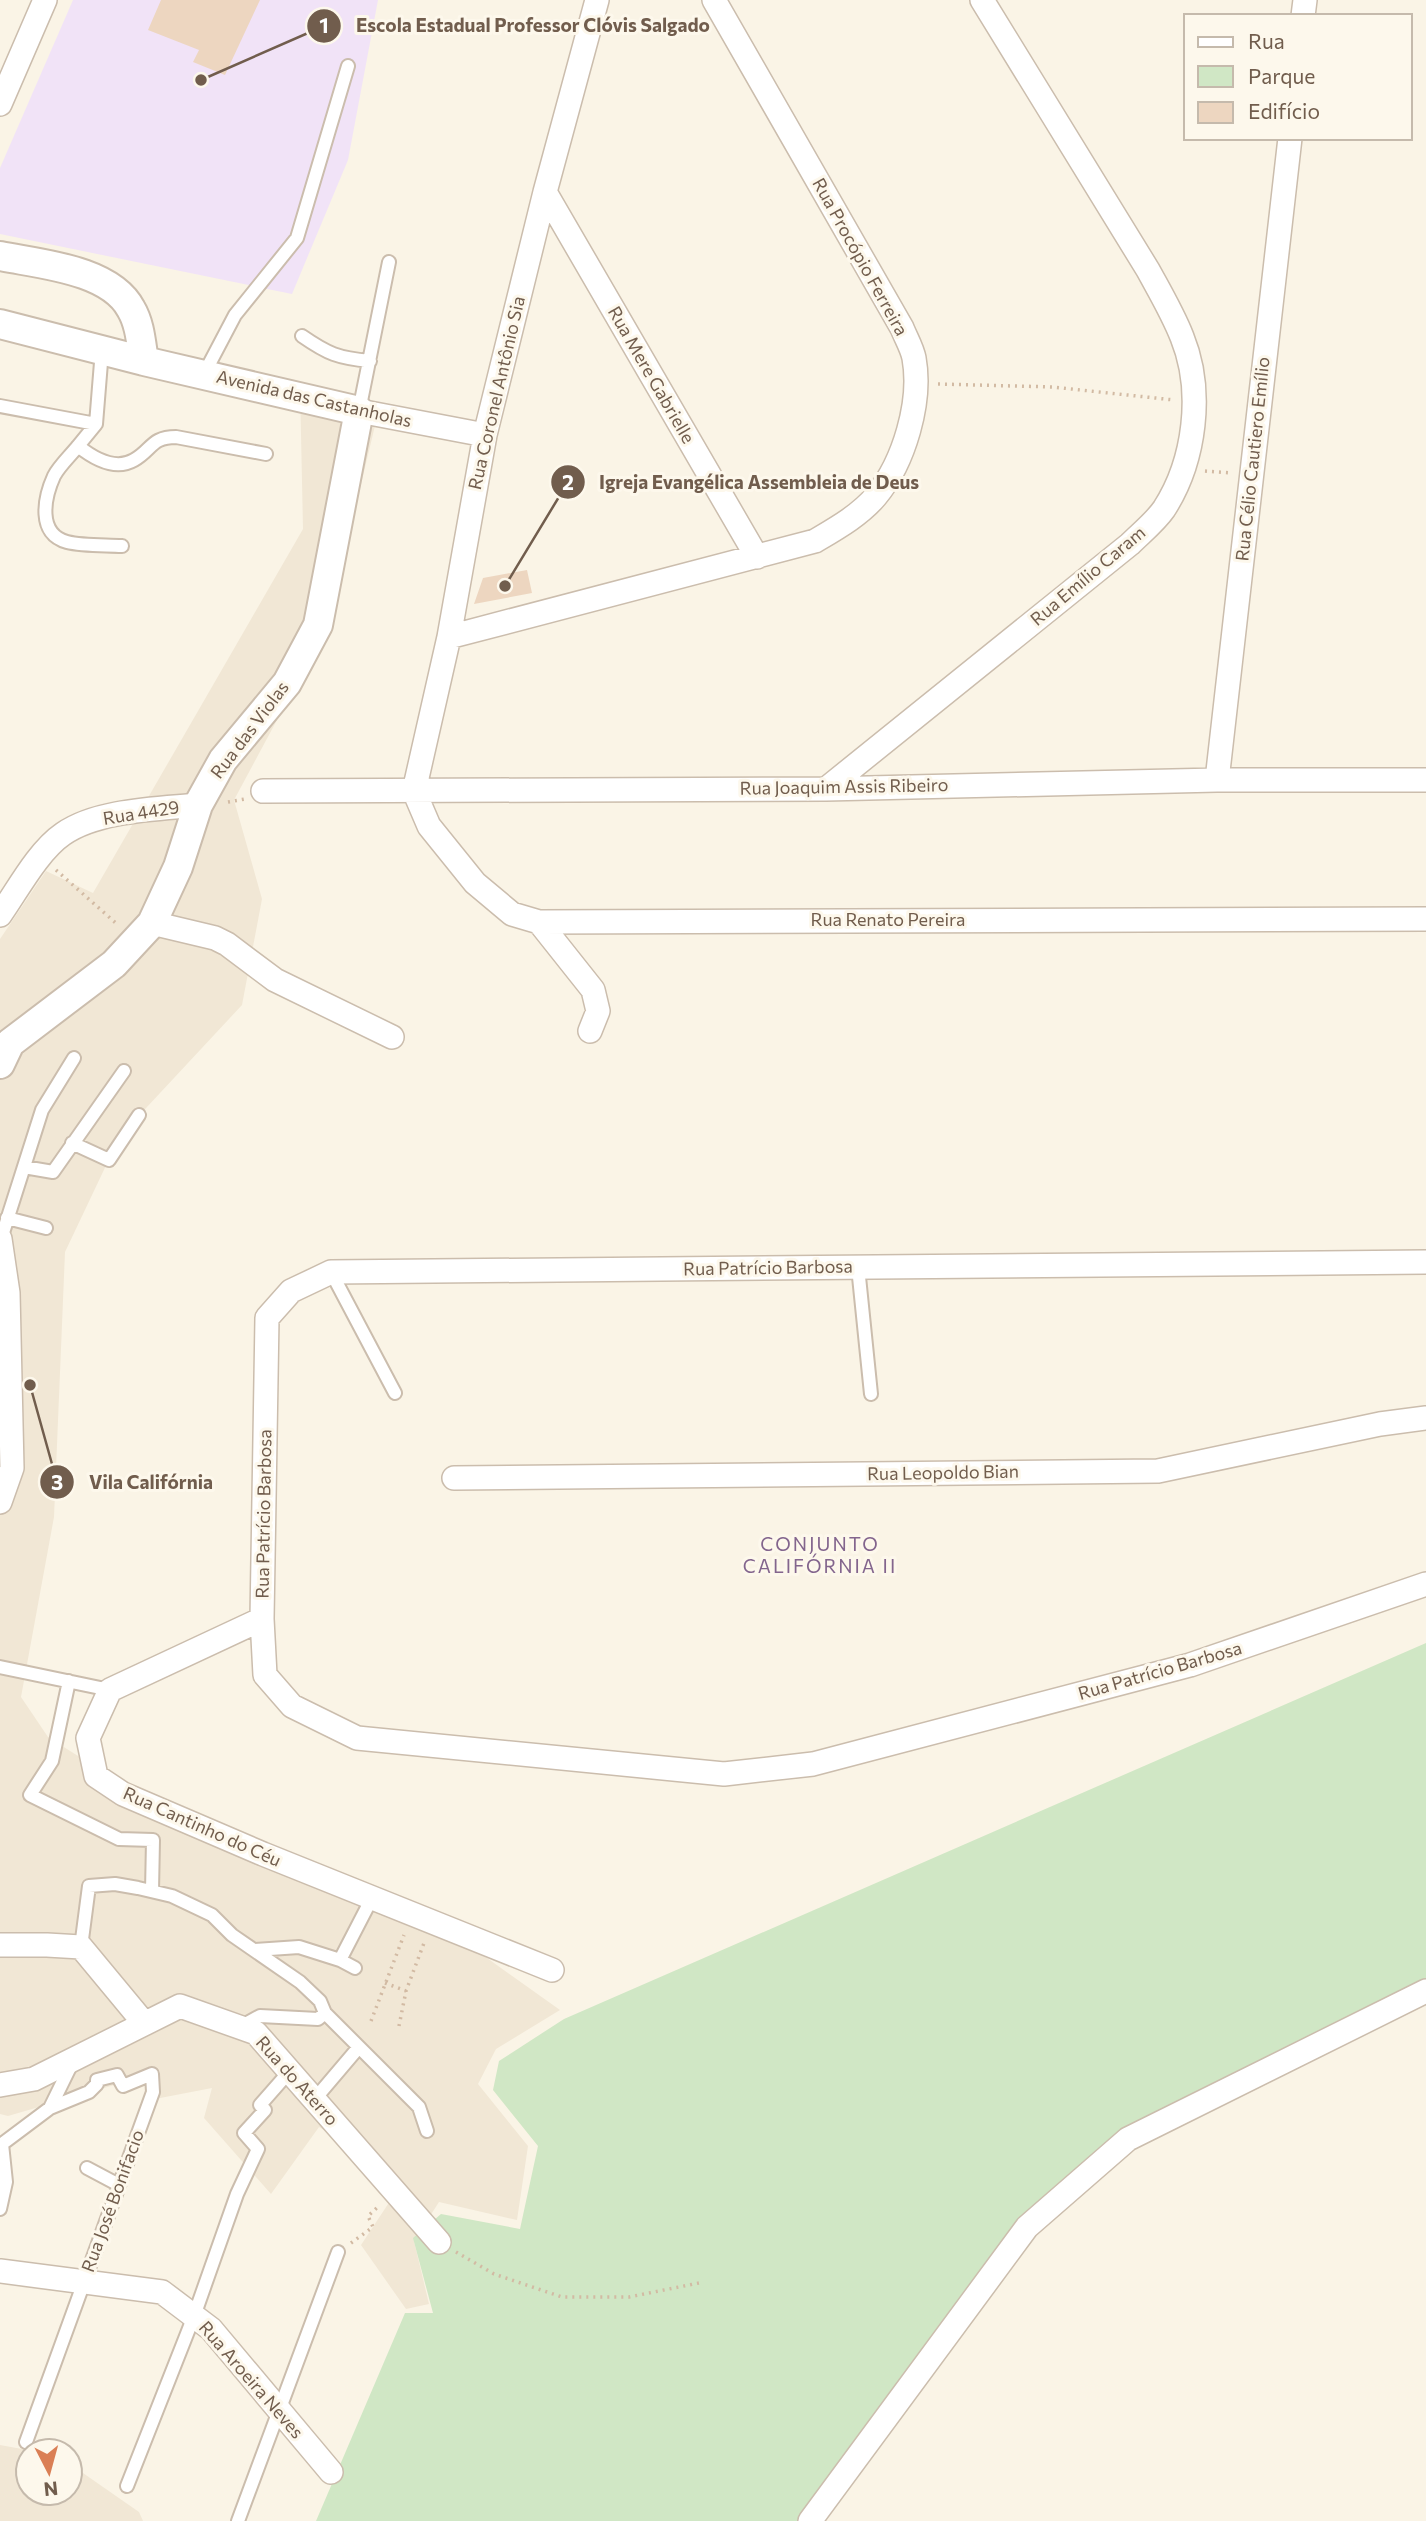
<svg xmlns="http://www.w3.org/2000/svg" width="1426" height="2521" font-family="Commissioner,sans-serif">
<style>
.residential{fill:#f1e7d5}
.education{fill:#f1e3f7}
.green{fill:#d0e7c5}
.building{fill:#edd6c0}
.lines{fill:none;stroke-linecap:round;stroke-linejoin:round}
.service-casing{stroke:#cbbdad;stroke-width:16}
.minor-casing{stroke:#cbbdad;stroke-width:26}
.tertiary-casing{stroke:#cbbdad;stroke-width:32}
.path{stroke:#d2baa3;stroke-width:3.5;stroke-dasharray:2 5;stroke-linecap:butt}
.service{stroke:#fff;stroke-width:12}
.minor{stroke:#fff;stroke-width:23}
.tertiary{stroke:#fff;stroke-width:28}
.labels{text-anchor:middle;stroke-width:6;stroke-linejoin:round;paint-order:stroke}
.street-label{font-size:18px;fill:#715d4d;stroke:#fdf8ec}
.neighbourhood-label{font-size:19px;letter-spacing:2px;fill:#83658d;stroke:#fdf8ec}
.leader{fill:none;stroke:#715d4d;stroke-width:2.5}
.callout-dot{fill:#715d4d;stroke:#fdf8ec;stroke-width:2.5}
.mark-label{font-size:21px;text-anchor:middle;font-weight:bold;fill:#fff}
.callout-label{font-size:19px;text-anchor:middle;font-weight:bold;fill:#715d4d;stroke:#fdf8ec;stroke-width:6;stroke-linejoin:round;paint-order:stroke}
</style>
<rect width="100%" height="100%" fill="#faf4e6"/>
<path class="residential" d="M300 386 378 413 327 627 234 800 262 899 242 1005 120 1136 65 1252 54 1517 21 1697 48 1737 146 1799 487 1958 560 2010 496 2049 478 2084 528 2146 517 2220 439 2202 414 2241 429 2304 406 2309 361 2245 398 2189 373 2159 319 2127 271 2194 204 2118 212 2088 155 2099 152 2074 8 2116 0 2114V939L46 871 93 893 303 529Z
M0 2445 33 2451H28V2493H70V2464L139 2512 143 2521H0Z"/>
<path class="education" d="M73 0H378L348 160 292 294 0 234V168Z"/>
<path class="green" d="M1426 1643V1987L1127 2137 1026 2225 808 2521H316L405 2313H433L413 2238 441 2214 520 2229 538 2146 493 2090 499 2061 564 2019Z"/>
<path class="building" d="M161 0H260L225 75 193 62 199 50 148 30Z
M527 570 532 593 474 604 483 578Z"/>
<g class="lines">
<defs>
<path id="service" d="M302 336C328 354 338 358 370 361
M102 350 96 424 78 446C93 458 115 471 134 460 152 450 151 437 176 437L266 454
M204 374 235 315 297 238 348 66
M0 406 96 424
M359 411 389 262
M78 446C71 455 59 466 54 476 44 498 37 534 67 542 83 546 104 545 122 546
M72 1143 109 1160 139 1115
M24 1167 53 1172 124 1071
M7 1218 46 1228
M1 1239 42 1110 74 1058
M858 1267 871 1394
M331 1272 395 1393
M0 1667 110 1690
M69 1681 52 1761 30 1795 119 1839 153 1840 152 1891
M81 1947 89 1886 115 1884 138 1888 172 1896 212 1915 232 1935 300 1982 320 2001 325 2013 318 2019 260 2016 240 2027
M255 1950 299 1947 340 1960 355 1968
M340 1960 372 1898
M325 2013 419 2107 427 2131
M314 2100 359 2047
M87 2168 119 2185
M0 2209 6 2182 2 2144 50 2108 73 2061
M26 2442 153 2092 152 2074 123 2086 117 2075 97 2080V2084L89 2092 50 2108
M127 2486 194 2316 237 2194 258 2149 244 2133 265 2110 260 2105 289 2072
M238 2521 338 2252"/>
<path id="minor" d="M597 0 545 192 485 435 449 637 414 791 429 826 475 883 512 914 539 922 1426 919
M1303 16 1305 0
M0 104 45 0
M545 192 757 557
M359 411 485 435
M449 637 815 541C837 528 860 515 876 496 904 462 922 402 914 358 912 348 906 338 902 328L714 0
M1217 780 1290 138
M826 789 1130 544C1141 533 1155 522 1164 509 1195 461 1204 391 1182 337 1173 314 1160 292 1148 270L982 0
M263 791 826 789 1217 780H1426
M0 915C17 891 38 851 63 834 97 810 157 809 198 805
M539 922 593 990 598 1011 590 1031
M152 923 215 938 227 944 275 980 392 1037
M0 1239 8 1293 12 1468 0 1502
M1426 1262 331 1272 291 1291 267 1318 262 1619 265 1675 292 1706 357 1738 724 1774 813 1764 1190 1665 1426 1584
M454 1478 1158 1471 1380 1424 1426 1418
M262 1619 110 1690 88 1738 96 1776 123 1794 263 1854 552 1970
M0 1945H47L81 1947 144 2023
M0 2085 34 2079 180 2006 256 2033 439 2242
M0 2271 162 2292 211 2329 331 2472
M810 2521 1027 2227 1128 2139 1426 1991"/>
<path id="tertiary" d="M0 256C39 264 110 269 131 309 140 324 141 343 144 361
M0 324 144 361 359 411 318 625 287 683 223 760 198 805 178 867 152 923 114 964 10 1043 0 1064"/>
</defs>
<use href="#service" class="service-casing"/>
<use href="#minor" class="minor-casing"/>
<use href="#tertiary" class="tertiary-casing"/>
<path class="path" d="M938 384 1053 387 1174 400
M1205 471 1232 473
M228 802 245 799
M56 870 118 925
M385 1983 406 1991
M371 2021 404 1935
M399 2026 406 1991 424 1943
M351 2243 373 2227 368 2216 380 2205
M456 2252 494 2274 562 2297H629L699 2283"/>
<use href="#service" class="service"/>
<use href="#minor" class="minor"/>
<use href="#tertiary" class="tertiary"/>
</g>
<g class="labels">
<g class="street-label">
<text transform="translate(860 257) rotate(61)" y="6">Rua Procópio Ferreira</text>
<text transform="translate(651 375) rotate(60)" y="6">Rua Mere Gabrielle</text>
<text transform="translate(497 393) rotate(-77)" y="6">Rua Coronel Antônio Sia</text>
<text transform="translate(314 399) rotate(13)" y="6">Avenida das Castanholas</text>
<text transform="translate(1253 459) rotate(-84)" y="6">Rua Célio Cautiero Emílio</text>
<text transform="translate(1088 576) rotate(-40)" y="6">Rua Emílio Caram</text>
<text transform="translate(250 730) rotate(-53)" y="6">Rua das Violas</text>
<text transform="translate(844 787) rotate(-1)" y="6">Rua Joaquim Assis Ribeiro</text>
<text transform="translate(141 813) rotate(-9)" y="6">Rua 4429</text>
<text x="888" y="926">Rua Renato Pereira</text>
<text transform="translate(768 1268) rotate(-1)" y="6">Rua Patrício Barbosa</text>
<text transform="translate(943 1473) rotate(-1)" y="6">Rua Leopoldo Bian</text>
<text transform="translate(264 1514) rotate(-89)" y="6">Rua Patrício Barbosa</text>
<text transform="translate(1160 1671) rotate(-16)" y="6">Rua Patrício Barbosa</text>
<text transform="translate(202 1827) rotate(24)" y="6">Rua Cantinho do Céu</text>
<text transform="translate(297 2081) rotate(48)" y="6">Rua do Aterro</text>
<text transform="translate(113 2201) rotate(-70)" y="6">Rua José Bonifacio</text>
<text transform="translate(251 2380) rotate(49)" y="6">Rua Aroeira Neves</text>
</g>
<g class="neighbourhood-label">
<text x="820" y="1551">CONJUNTO<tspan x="820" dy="22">CALIFÓRNIA II</tspan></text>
</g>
</g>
<path class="leader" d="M201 80L324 26M505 586L568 482M30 1385L57 1482"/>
<g class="callout-dot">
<circle cx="201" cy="80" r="7"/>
<circle cx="505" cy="586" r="7"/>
<circle cx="30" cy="1385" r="7"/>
<circle cx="324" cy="26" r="18"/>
<circle cx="568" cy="482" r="18"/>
<circle cx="57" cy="1482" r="18"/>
</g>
<g class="mark-label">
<text x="324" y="33">1</text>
<text x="568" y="490">2</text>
<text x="57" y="1490">3</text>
</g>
<g class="callout-label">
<text x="533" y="32">Escola Estadual Professor Clóvis Salgado</text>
<text x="759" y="489">Igreja Evangélica Assembleia de Deus</text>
<text x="151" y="1489">Vila Califórnia</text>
</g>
<rect x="1184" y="14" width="228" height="126" fill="#fdf8ec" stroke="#c5baac" stroke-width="2"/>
<rect x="1198" y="37" width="35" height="10" fill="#ffffff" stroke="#c5baac" stroke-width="2"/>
<text x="1248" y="49" font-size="21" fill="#715d4d">Rua</text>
<rect x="1198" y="66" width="35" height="21" fill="#d0e7c5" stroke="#c5baac" stroke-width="2"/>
<text x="1248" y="84" font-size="21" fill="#715d4d">Parque</text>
<rect x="1198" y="102" width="35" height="21" fill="#edd6c0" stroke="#c5baac" stroke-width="2"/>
<text x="1248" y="119" font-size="21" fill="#715d4d">Edifício</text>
<g transform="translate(49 2472) rotate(174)"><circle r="33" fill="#fdf8ec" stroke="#c5baac" stroke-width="2"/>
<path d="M0-5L12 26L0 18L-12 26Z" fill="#da7f55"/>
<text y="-10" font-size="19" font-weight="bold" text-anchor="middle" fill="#715d4d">N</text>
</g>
</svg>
